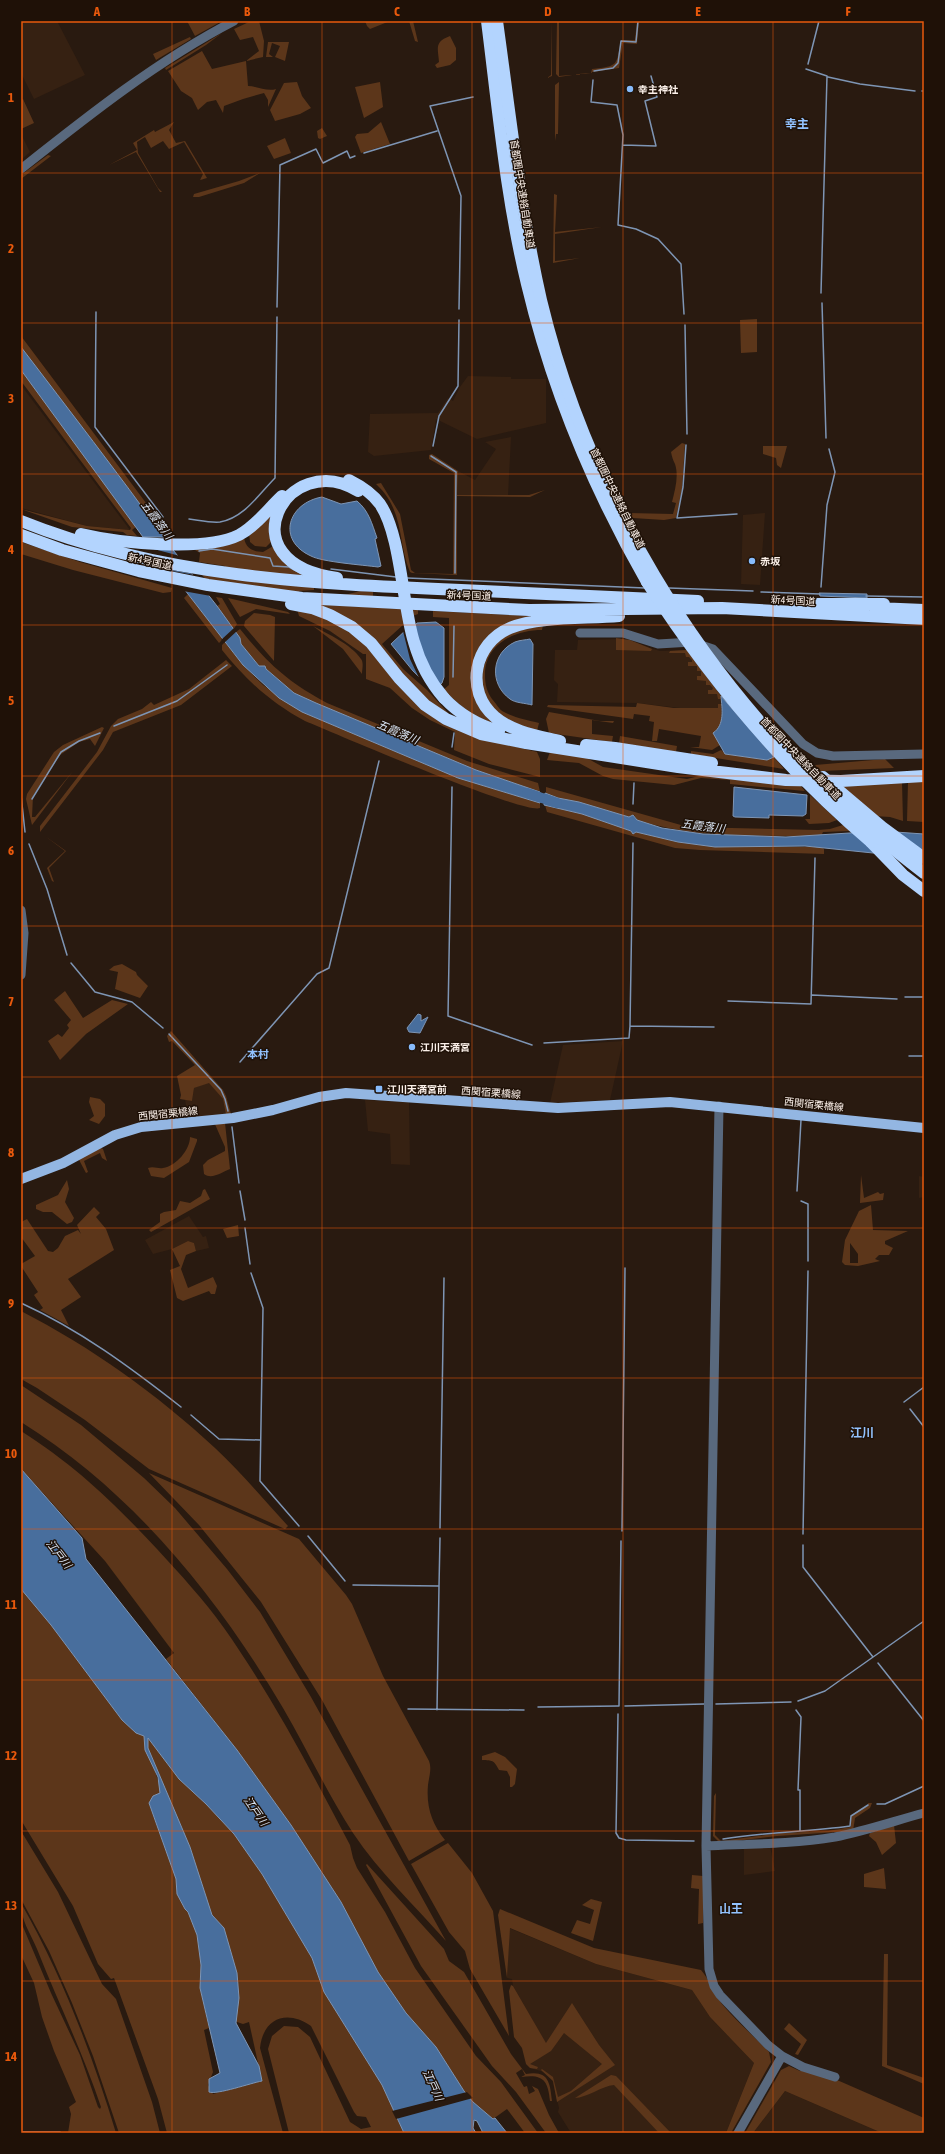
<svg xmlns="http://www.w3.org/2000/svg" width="945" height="2154" font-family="'Asap Condensed','Noto Sans JP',sans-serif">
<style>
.built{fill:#362112}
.green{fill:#5c361a;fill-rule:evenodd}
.water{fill:#486e9d;stroke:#7e95b4}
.pier{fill:#291a10}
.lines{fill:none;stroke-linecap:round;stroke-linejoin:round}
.stream{stroke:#7e95b4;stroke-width:1.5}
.river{stroke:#486e9d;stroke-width:10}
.minor{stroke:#59697e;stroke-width:9}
.major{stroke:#93b6e2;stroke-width:10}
.highway{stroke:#b3d4fe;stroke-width:12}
.highway-bridge{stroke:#b3d4fe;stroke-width:12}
.grid{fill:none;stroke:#e8590c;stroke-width:1;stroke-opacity:0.55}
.poi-dot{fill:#87bbfb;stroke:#1f1107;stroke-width:1.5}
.labels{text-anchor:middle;stroke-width:3;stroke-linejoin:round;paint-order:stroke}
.poi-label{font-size:10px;font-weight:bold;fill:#fcf1ea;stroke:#1f1107;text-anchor:start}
.street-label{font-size:10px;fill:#fcf1ea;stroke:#1f1107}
.water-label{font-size:11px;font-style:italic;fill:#d8e3f2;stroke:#1f1107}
.neighbourhood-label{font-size:11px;font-weight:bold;fill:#92c2fe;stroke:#1f1107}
.quarter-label{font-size:12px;font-weight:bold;fill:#92c2fe;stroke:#1f1107}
.neatline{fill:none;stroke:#e8590c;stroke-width:1.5}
.grid-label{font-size:13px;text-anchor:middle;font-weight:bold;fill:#e8590c}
</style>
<rect width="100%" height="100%" fill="#291a10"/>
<path class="built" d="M21 21H57L85 75 34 99 21 73Z
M21 134 30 152 21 160Z
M468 376 511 377V379H546V423L477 439 436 419 431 450 374 456 368 452 370 414 438 413 448 398 453 401 460 387Z
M21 385 130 530 87 526 21 508Z
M511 437 508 496 457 495 458 471 475 480 496 449 485 442Z
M765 513 760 585 741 584 743 515Z
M620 639 660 651 687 650 721 696 722 713 637 703 557 702 558 684 554 680 555 650H577L578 640Z
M623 1041 610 1100 550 1103 563 1045Z
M209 1082 223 1099 226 1115 188 1118 185 1099 192 1101 194 1088Z
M365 1100 409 1102 410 1165 391 1164 390 1134 368 1131Z
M919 1176 924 1177V1197L919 1198Z
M189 1216 203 1237 206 1236 209 1248 196 1251 194 1243 188 1241 172 1249 153 1254 145 1240Z
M770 1846 775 1871 744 1875V1847Z
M509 1928 596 1964 692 1990 710 2017 754 2063 726 2133H571L558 2112 559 2108 552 2079 544 2072 530 2068 529 2064 546 2044 513 1986 512 1979 507 1978Z
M785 2091 882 2133H753Z"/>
<path class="green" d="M187 21H222L195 36Z
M251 21H259L264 41 263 57 246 61 248 86C257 86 267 92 276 89L268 107V100L264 93 243 99 224 106 223 113 216 100 207 102 198 110 192 98 181 91 168 71 202 51 212 69 246 61 259 51 253 37 240 40 234 29Z
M365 21H390L370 29 367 26Z
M409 21H413L418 42 415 41Z
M552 21V76L547 78 551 75Z
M557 21H559V76L591 73 592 69C619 66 616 66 621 40H635L637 21H639L637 44 623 43 619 68 559 77 556 74Z
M222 33 206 45 166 70 165 68Z
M450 36 456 48V60L450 65 437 68 435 65 439 62C438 48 434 42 450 36Z
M190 37 191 39 156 60 153 54Z
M268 42H289L285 61 275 57 280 46 272 43 269 54 273 57H266Z
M297 82 302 96 311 108 300 114 275 121 270 110 284 83Z
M380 82 383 107 364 118 355 87Z
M559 82 558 134H556L555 141V85Z
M23 99 34 123 21 129V100Z
M174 122 169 130 176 143 185 141 207 178 200 180 203 174 184 142 169 149 163 141 151 148 145 137 137 142 138 153 158 188 162 192H160L136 152 109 165 137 150 133 143 154 130 155 132Z
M381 122 390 144 361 153 355 137 357 134 368 133Z
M322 128 327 136 320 139 318 138 317 131Z
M285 138 291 153 274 159 267 146Z
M48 155 51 156 21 179V175Z
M260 173 244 183 199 197H193L194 194 239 181Z
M554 194 557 195 555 232 602 227 555 234V261L580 258 553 263Z
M757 319V352L741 353 740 320Z
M21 336 167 531 163 536C117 472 69 410 21 347Z
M21 370 137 526 132 530 137 536 127 535 123 532 72 527 21 509 87 526 130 530 131 528 21 381Z
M682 443 685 444 682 489 676 518 664 520 633 518 628 513 673 514 676 503 672 502C675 490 679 476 675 464 673 460 672 457 671 452Z
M763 446H787L781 468 777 465 776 458 763 454Z
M432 454 458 471 457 495H529L545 490 530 497 457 496V575L412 573 410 572C397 541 405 511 376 484L381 483 400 514 411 570 415 573 453 574 454 473 429 459V455Z
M273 508V540L266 547 255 546 250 542 249 533Z
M244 535C244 547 252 552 263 552L275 545 333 580 225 568V566L199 562 200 553 195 550Z
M21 542 80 562 172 588 171 592 163 593 73 570 21 554Z
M199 571 322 588H314V590L299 591V593L206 580Z
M361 591 373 592V599L344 595Z
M188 594 223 639 219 643 184 598Z
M216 597 222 598 237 624 233 630 217 606 220 604Z
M228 598 288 612 290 614 256 609 240 617Z
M312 604 418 610V614L413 616 382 644 403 669 427 690 450 715 431 705 389 658Z
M297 609 324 616 358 637 395 679 483 739 537 752 540 759V777L489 764 454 750 455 732 430 720 412 708 390 688 366 679V654H363L330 631 299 616Z
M433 611 530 616 531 621 508 625 472 674 506 729 471 714 443 690 449 685V618L433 617Z
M254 613 270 615 275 617 274 661 244 626 245 621Z
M543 625 542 630C515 630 484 644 485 676 485 684 487 692 492 699 496 703 499 710 504 712 515 718 528 720 539 723L537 731 517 725 499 715 485 698 480 677 491 647 507 634Z
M313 626C328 634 351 644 361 659 364 663 362 669 362 674L343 649Z
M240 629C268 664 288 682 327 703L467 761 538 783 540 792 476 770 316 703 294 693 264 667H260L241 644 236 632Z
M616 638 630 640 652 649 651 651 616 650Z
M225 642 243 665 263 685 302 712 458 778 540 803V808C524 815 334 733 305 721 271 703 246 680 222 650V645Z
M687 650 721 696V699H718L717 694H708V690H712L713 688 710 685H706V681L697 680V676H701V671H697V666H688V662H692V660L689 657H686L685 653H669L670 651Z
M226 660 232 666 181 705 113 732 103 750 40 832V826L97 752 111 726 118 719 142 709 151 702 154 705 189 689Z
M637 703 674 708H718V704H721C722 715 723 726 714 734L720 745 712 750 690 747H699L701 736 659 729 657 741H652L654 722 649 721 650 716 634 714 633 719 547 707 548 705 636 707Z
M549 712 600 721H614L613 723 592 720V734L613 736 612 742 549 733 546 719Z
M102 727 104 728 95 746 90 739 79 742 60 755 33 796 32 817H35L73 771 32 825 26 799 27 794 54 752 63 745Z
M620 736 677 746 676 752 619 743Z
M721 750 726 754 767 760 774 757 784 769 691 754V751L713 754Z
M550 752 585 757 603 767 687 779 707 774 800 785 805 791 730 784V780L701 778 674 785 613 779 603 776 579 763 547 760Z
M885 759 894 768 821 771 815 765Z
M924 780V822L907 821 908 782Z
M902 782 903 821 890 817 874 816 838 785Z
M546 787 688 827 818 830 830 829 843 825 850 831 823 832 821 836C759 835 697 839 637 820L634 815 629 817 579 802 558 798 546 794Z
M810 795 837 820 829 823 809 824 805 819H810Z
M545 805 582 814 631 831 633 834 636 832 678 842 715 847H821L824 849V854L700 850 675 848 547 812Z
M45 836 66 851 49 868 54 882 52 881 47 868 65 851Z
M122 964 136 972 137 975 148 986 140 998 115 989 118 972 109 970 114 966Z
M65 991 83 1018 112 1000 128 1004 86 1034 60 1060 48 1041 58 1034 62 1037 69 1028 67 1025 71 1020 54 1000Z
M171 1031 223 1090 226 1096 231 1114 226 1115 223 1099 209 1083 194 1088 192 1101 180 1099 181 1095 177 1076 195 1065 172 1041 169 1042 167 1036Z
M90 1097 100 1099 105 1104V1116L99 1124 89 1120 94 1116 89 1102Z
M214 1122 225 1123 230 1169C222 1172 212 1180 204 1174L203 1165 208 1160 225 1151V1147Z
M190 1137 197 1139V1141L189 1162 164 1178 151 1176 148 1168C154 1166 158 1169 163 1168 176 1166 190 1150 190 1137Z
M99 1147 103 1149 107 1161 102 1158 100 1153 84 1161 88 1172 86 1173 78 1158Z
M861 1175 864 1198 878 1192 880 1194 884 1193 883 1200 860 1203Z
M67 1180 69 1189 65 1202 74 1218 72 1222 67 1224 52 1212H43L36 1209V1205L58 1195Z
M205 1189 210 1199 151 1232 149 1230 160 1222V1214L164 1212 176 1210 180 1201 190 1203 201 1196 203 1190Z
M871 1205 873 1230 908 1231 885 1241V1244L893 1248 889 1255H879L875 1259 880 1261 858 1266 845 1265 842 1262 845 1240 859 1211ZM850 1243 858 1254V1263H850Z
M94 1207 100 1213 96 1217 106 1229 114 1250 68 1279 81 1297 61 1310 69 1326 40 1310 43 1308 34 1295 38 1292 21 1266V1264L35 1256 21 1237V1222L27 1219 48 1251 53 1252 58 1248 65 1236 78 1230 81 1234 77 1225Z
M238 1225 239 1236 227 1238 223 1229Z
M188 1241 194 1243 196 1251 186 1255 181 1269 188 1288 213 1277 217 1286 215 1294H211L209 1291 183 1301 177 1298 170 1270 180 1266 172 1249Z
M21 1311C91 1347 157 1394 215 1448 241 1472 264 1500 288 1526L285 1529 149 1469 85 1420 37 1388 21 1379Z
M21 1385 81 1425 144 1478 175 1508 227 1569 260 1612 311 1697 446 1941C415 1906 379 1872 353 1833 327 1793 307 1749 283 1708 217 1596 132 1491 21 1422Z
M21 1431C76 1466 113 1502 157 1549 180 1574 204 1600 224 1628 272 1696 311 1771 350 1845L353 1858 357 1868 385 1912 415 1968 476 2056 501 2082 538 2133H525L507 2109 493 2119 473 2102 464 2091 436 2047 406 2013 378 1972 341 1902 291 1825 237 1750 166 1659 174 1653 105 1561 21 1469Z
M149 1473 299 1539 346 1595 352 1604 383 1676 429 1761C432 1769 429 1777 428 1785 426 1807 432 1824 445 1840L409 1861 322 1700 261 1602 199 1525Z
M21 1589 51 1625 122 1720 136 1733 144 1736 160 1787V1793L149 1804 176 1879 177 1894 185 1909 188 1911 197 1935 201 1965 200 1988 209 2028 204 2030 213 2072 208 2085 213 2094 262 2081 249 2022 243 2024 237 2022 235 2019 239 1997 237 1973 224 1928 212 1915 190 1847 148 1748V1738L179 1779 206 1804 234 1834 262 1874 312 1958 324 1992 382 2085 404 2133H289L268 2049 272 2036 284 2026 298 2027 310 2037 350 2122 361 2129 371 2127 366 2117 357 2116 354 2112 311 2026C287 2009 263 2018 260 2048L283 2133H167L158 2099 114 1978 111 1979 98 1964 73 1906 21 1820Z
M495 1752 505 1757 517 1769 515 1784 512 1787H510V1777L507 1771 499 1770C493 1759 493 1761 482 1760V1756Z
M716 1793 715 1835 721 1841 781 1833 828 1831 851 1827V1816L868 1805V1803H872L870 1808 855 1818 853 1831 777 1836 720 1843 713 1836 714 1796Z
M894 1825 896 1843 882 1855 876 1842 869 1836 870 1833Z
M21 1831 58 1892 102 1984 116 1999 152 2102 160 2133H119L93 2056 72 2003 49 1951 21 1899Z
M448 1843 472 1873 493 1911 509 2036 470 1969 465 1951 449 1932 411 1864Z
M367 1864 444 1949 449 1961 464 1972 511 2054 526 2074C549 2070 550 2083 552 2101H550C548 2080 543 2074 521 2077L525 2075 522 2069 516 2073 524 2087 527 2086 529 2094 535 2091 532 2086 538 2089 549 2115 559 2133H546L516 2092 492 2066 421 1966 366 1865Z
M884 1868 886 1889 864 1887V1874Z
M692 1875 703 1876V1923L698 1924 699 1889 691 1888Z
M591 1899 602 1902 593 1941 571 1933 577 1920 590 1924 594 1910 582 1905Z
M21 1903C62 1975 92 2054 116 2133H68L71 2114 69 2107 76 2102 54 2051 42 2017 34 1983 21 1955V1922L51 1993 80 2055 98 2107 100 2109 101 2107C83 2053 58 2002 37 1949 30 1932 21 1921 21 1903Z
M500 1909 594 1948 701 1970C710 1980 713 1993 722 2004 736 2021 754 2036 769 2052L771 2062 731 2133H726L754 2063 710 2017 692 1990 596 1964 510 1928 507 1978 498 1915Z
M884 1954H888L887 2065 924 2078V2084L882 2066Z
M511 1985 513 1986 546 2043 572 2003 599 2045 615 2065 557 2102 553 2081 541 2070 542 2069 553 2077 558 2097 571 2091 602 2064 564 2033 551 2051 530 2064 538 2067 537 2069 530 2068 526 2064 522 2048 514 2037 509 1991Z
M789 2023 807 2040 798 2055 795 2054 801 2044 784 2029Z
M789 2066 800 2071 801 2070 837 2080 924 2118V2133H882L785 2091 753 2133H745L781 2070Z
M611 2075 616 2076 671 2133H659L614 2085C602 2086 586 2098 575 2098Z"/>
<path class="water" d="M21 347C69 410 118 473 164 537H143L21 370Z
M322 497 341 504 357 501C369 511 372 524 377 538L375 539 381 566 378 567C363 565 322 562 311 556 276 540 288 503 322 497Z
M150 545 170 546 217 606 240 638 241 644 259 666H265L266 669 294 693 316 703 476 770 540 792V803L458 778 302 712 279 698 243 665Z
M819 593 867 594V598L820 596Z
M436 622 444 628V677L442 683 434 691 413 671 391 644 408 628 412 629 417 623Z
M530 639 533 644 532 705C525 703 515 703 510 699 489 684 491 653 515 642 520 640 526 640 530 639Z
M721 696 774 757 767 760 725 754 713 733C725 725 722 709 721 696Z
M734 787 807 795 806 814 803 816 769 815V818L735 817 733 816Z
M545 793 558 798 579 802 629 817 633 815 637 820 662 828 703 834 786 837 881 831 924 834V853H873L805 846 715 847 678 842 636 832 633 834 631 831 582 814 544 805Z
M418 1014 421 1015V1021L428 1017 420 1033 409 1032 407 1028Z
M21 1469 82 1538 86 1559 237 1750 291 1825 341 1902 378 1972 406 2013 436 2047 464 2091 473 2102 493 2119 495 2118 507 2133H483L477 2121 474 2120 473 2128 476 2133H404L382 2085 324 1992 312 1958 262 1874 234 1834 206 1804 179 1779 148 1738V1748L190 1847 212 1915 224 1928 237 1973 239 1998 236 2023 259 2066 262 2081C251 2083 217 2095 209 2092V2079L220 2073 200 1988 201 1965 197 1935 188 1912 185 1909 177 1894 176 1879 149 1803 153 1796 160 1793 158 1777 145 1750 144 1736 136 1733 122 1720 51 1625 21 1589Z"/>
<path class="pier" d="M150 548 180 556 194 574 166 569Z
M167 570 195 575 211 596 183 591Z
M407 626 433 692 421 682 410 659 403 631Z
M234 628 237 631 224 643 221 640Z
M467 2092 473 2098 396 2119 392 2111Z"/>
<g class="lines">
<path class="stream" d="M808 64 819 21
M806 69 827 76 821 293
M594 71 613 68 618 63 621 41 636 42 638 21
M828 77 860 84 915 91
M593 80 591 102 617 105 623 135 618 225 636 229 658 239 681 264 684 314
M922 91H924
M623 145 656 146 645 101 657 97 651 76
M364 153 437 131
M822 303 826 438
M277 307 280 165 316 149 323 163 347 151 350 158 355 156
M459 309 461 196 430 106 473 97
M96 312 95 427 163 517
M685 325 687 434
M686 445 683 487 677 518 737 514
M433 446 439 416 458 386 459 320
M431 456 456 472 455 573
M189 519C198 520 210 523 220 522 244 518 259 494 275 478L277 317
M199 551 212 549 270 558 273 566 289 567 304 575
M331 569 396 577
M407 578 645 588
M821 587 827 505 835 472 829 449
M669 588 753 591
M761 592 820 594
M866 596 924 597
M453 677 454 626
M114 726 177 701 227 665
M452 747 454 733
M452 787 448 1016 532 1045
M21 795 25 832
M32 799 61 752 79 741 100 733
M633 804 634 783
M633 843 630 1026 714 1027
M29 844 47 889 67 955
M71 963 95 992 132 1002 163 1028
M812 995 897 999
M905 997H924
M728 1001 811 1004 815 858
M169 1034 221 1090 225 1099 228 1111
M544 1043 629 1038 630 1026
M909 1056H924
M240 1062 317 974 329 968 379 761
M232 1127 239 1183
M240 1191 245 1220
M797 1191 801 1120
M801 1201 808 1204V1261
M245 1228 250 1264
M251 1273 263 1308 260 1481 299 1526
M21 1303C80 1330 130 1367 181 1407
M904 1402 924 1387
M910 1409 924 1427
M191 1415 219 1439 260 1440
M440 1528 444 1278
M622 1531 625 1268
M803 1534 808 1271
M308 1536 345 1581
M803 1545V1567L873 1657
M353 1585 439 1586 437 1710
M439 1586 440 1538
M878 1663 924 1721
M798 1701 825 1691 924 1621
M716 1704 791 1702
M619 1706 621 1541
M625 1706 704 1704
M538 1707 618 1706
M408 1709 524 1710
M796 1710 801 1717 798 1790H800V1831
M618 1714 616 1833 619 1838 626 1840 694 1841
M877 1804H885L924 1786
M723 1839C766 1832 808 1832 850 1826L851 1816 868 1805
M21 2132H60"/>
<path class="river" d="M527 793 557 803"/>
<path class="minor" d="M21 169C89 115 157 61 234 21
M580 633H623L658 644 692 642 713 649 803 744 817 753 833 756 924 754
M21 910 24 933 21 975
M719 1106 706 1846 709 1969 714 1986 720 1995 768 2045 782 2056 803 2067 835 2077
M706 1846C749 1844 793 1844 835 1837 865 1831 894 1821 924 1813
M738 2133 782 2056"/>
<path class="major" d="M21 1179 63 1163 115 1135 141 1127 233 1118 273 1110 319 1097 346 1093 558 1108 670 1102 924 1128"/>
<path class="highway" d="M487 21C498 108 506 198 527 284 552 389 593 488 647 582
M21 521C160 577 313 584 461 590 540 594 619 598 698 601
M81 534C119 543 205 552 239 535 256 526 268 509 282 496
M21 535 62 550 139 571 208 585 302 598 529 610 722 608 924 619
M337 578C223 563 287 447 358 491
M291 604 312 608 330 615 352 627 371 643 399 678 425 705 446 719 481 734 526 743 678 767 786 780 841 781 924 776
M797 604H884
M876 608 924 610
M444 698C459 714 478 725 499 731
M560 741C539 736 512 732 495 717 464 691 474 643 510 628 539 616 587 619 619 616
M586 745 615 748 712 763
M871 842 903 875 924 891"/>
<path class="highway-bridge" d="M497 21C510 114 520 208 541 300 587 492 697 674 843 807 869 830 897 852 924 873
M349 480C361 486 372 493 380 504 401 535 402 604 414 642 420 663 430 682 444 698
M647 582C710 680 783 767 871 842
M823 777 882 827 924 858"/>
</g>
<path class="grid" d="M172 21V2133M322 21V2133M472 21V2133M623 21V2133M773 21V2133M21 173H924M21 323H924M21 474H924M21 625H924M21 776H924M21 926H924M21 1077H924M21 1228H924M21 1378H924M21 1529H924M21 1680H924M21 1831H924M21 1981H924"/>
<g class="poi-dot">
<circle cx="630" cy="89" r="4"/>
<circle cx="752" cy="561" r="4"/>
<circle cx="412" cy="1047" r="4"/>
<rect x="375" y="1085" width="8" height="8" rx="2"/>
</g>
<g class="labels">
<g class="poi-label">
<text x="638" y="93">幸主神社</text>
<text x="760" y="565">赤坂</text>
<text x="420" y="1051">江川天満宮</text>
<text x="387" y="1093">江川天満宮前</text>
</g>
<g class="street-label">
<text transform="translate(523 194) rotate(81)" y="4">首都圏中央連絡自動車道</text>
<text transform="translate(618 498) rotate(64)" y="4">首都圏中央連絡自動車道</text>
<text transform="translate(150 561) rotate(12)" y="4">新4号国道</text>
<text transform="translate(469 595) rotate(2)" y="4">新4号国道</text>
<text transform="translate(793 600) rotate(3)" y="4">新4号国道</text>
<text transform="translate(801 758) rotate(46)" y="4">首都圏中央連絡自動車道</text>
<text transform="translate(491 1092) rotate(4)" y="4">西関宿栗橋線</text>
<text transform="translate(814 1104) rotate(6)" y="4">西関宿栗橋線</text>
<text transform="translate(168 1113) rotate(-6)" y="4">西関宿栗橋線</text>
</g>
<g class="water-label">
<text transform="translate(157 520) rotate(53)" y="4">五霞落川</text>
<text transform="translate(398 732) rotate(23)" y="4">五霞落川</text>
<text transform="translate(703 826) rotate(7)" y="4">五霞落川</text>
<text transform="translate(59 1554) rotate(52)" y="4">江戸川</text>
<text transform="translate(256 1811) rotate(55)" y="4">江戸川</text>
<text transform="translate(433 2085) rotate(65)" y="4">江戸川</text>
</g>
<g class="neighbourhood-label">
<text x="258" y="1058">本村</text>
</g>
<g class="quarter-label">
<text x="797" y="128">幸主</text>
<text x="862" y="1437">江川</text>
<text x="731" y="1913">山王</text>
</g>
</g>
<rect width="945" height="2154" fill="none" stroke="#1f1107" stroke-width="44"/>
<rect x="22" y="22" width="901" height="2110" class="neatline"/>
<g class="grid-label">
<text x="97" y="16">A</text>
<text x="247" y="16">B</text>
<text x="397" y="16">C</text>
<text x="548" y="16">D</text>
<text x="698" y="16">E</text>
<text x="848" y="16">F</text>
<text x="11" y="102">1</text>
<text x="11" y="253">2</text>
<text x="11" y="403">3</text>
<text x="11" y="554">4</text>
<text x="11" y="705">5</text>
<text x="11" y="855">6</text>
<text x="11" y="1006">7</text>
<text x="11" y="1157">8</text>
<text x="11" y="1308">9</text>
<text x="11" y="1458">10</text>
<text x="11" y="1609">11</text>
<text x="11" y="1760">12</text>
<text x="11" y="1910">13</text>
<text x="11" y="2061">14</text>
</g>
</svg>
